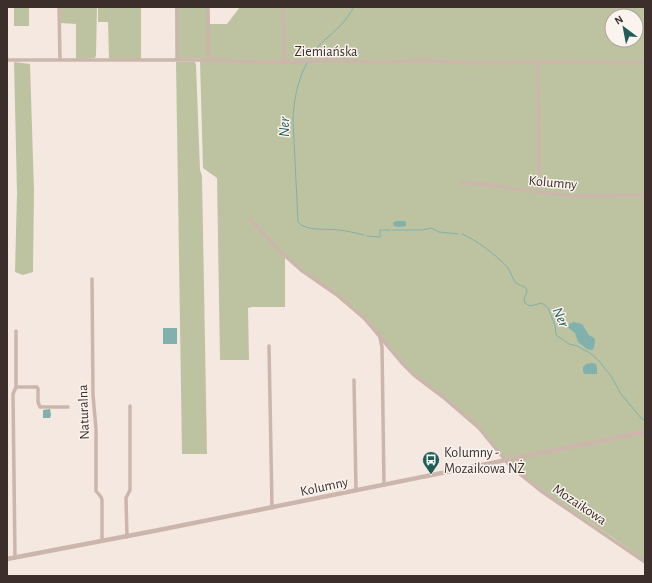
<svg xmlns="http://www.w3.org/2000/svg" width="652" height="583" font-family="'Alegreya Sans',sans-serif">
<style>
.green{fill:#bdc3a0;fill-rule:evenodd}
.water{fill:#80b1ac}
.lines{fill:none;stroke-linecap:round;stroke-linejoin:round}
.stream{stroke:#80b1ac;stroke-width:1}
.minor{stroke:#ccb6ac;stroke-width:3.5}
.tertiary{stroke:#ccb6ac;stroke-width:4.5}
.labels{text-anchor:middle;stroke-width:3;stroke-linejoin:round;paint-order:stroke}
.street-label{font-size:14px;fill:#3b2e2b;stroke:#fbf3ee}
.poi-label{font-size:14px;fill:#3b2e2b;stroke:#fbf3ee;text-anchor:start}
.water-label{font-size:15px;font-style:italic;fill:#205d58;stroke:#fbf3ee}
</style>
<rect width="100%" height="100%" fill="#f4e8e1"/>
<path class="green" d="M14 7H29V26H14Z
M60 7H97L96 55 95 58 76 59V24L60 23Z
M98 7H141V59H109L108 22H98Z
M175 7H207L209 24H227L240 7H645V561C634 553 623 545 612 537 596 526 516 476 512 463L503 457 483 432 425 383 403 363 360 314 285 256V307H252L248 308 249 360H220L217 178 203 168 200 61 201 58 176 59ZM612 16H636V40H612Z
M14 62 30 64 34 191 33 272 23 275 15 272 17 193Z
M176 62H195L196 65 200 170 202 176 207 454H182Z"/>
<path class="water" d="M397 221H405L406 223V226L399 227 394 226 393 224 394 222Z
M574 322 582 324 589 335 594 338 595 340 594 348 592 350 587 349 578 342 575 333 566 326V325Z
M163 328H177V344H163Z
M592 363 596 364 597 368V374H585L583 372V367L586 364Z
M50 409 51 415 50 418H43V410Z"/>
<g class="lines">
<path class="stream" d="M309 59C318 44 329 37 341 25 346 20 350 13 354 7
M307 63C297 81 294 100 293 120L298 222C306 232 327 228 339 230 347 231 356 233 364 235
M392 230H422L431 228 439 232 458 234
M462 234C475 239 499 257 508 268 511 272 512 278 515 282 518 285 523 286 526 288L527 292 524 298 525 303 530 306 542 303 548 308 555 325 556 335 569 344 577 346 590 353 598 360 611 376 621 394 642 419 645 420
M367 236 380 237V230H390"/>
<path class="minor" d="M59 7 60 60
M177 7V60
M208 7 209 60
M7 60H221L252 62H295L324 60H336L384 63 418 60 470 63 559 62 645 63
M282 61 284 59V55L283 7
M538 62 539 192
M460 182 498 186 522 190 572 196 645 195
M250 219 283 254 301 270 337 295 365 319 387 345 402 363 414 375 443 397 479 428 510 466 541 491 645 562
M92 279 93 395 96 429V491L101 497 102 500V541
M380 338 382 347 384 485
M269 346 272 508
M354 380 356 490
M16 387H37L38 389V402L40 407H68
M127 537 126 498 130 490V406
M15 558 13 394 16 387V331"/>
<path class="tertiary" d="M7 559 159 530 645 432"/>
</g>
<defs>
<symbol id="bus-pin" viewBox="-11 -11 22 30"><path d="M0 17L-7.5 6A9.5 9.5 0 1 1 7.5 6Z" fill="#205d58" stroke="#fbf3ee"/><path d="M-5-6H5V4H4V6H2V4H-2V6H-4V4H-5ZM-3.5-4V0h7V-4ZM-3.5 1.2v1.5H-2V1.2ZM2 1.2v1.5H3.5V1.2Z" fill="#fff"/></symbol>
</defs>
<g fill-rule="evenodd">
<use href="#bus-pin" x="421" y="450" width="20" height="27"/>
</g>
<g class="labels">
<g class="street-label">
<text x="326" y="56">Ziemiańska</text>
<text transform="translate(553 182) rotate(5)" y="5">Kolumny</text>
<text transform="translate(83 412) rotate(-92)" y="5">Naturalna</text>
<text transform="translate(324 486) rotate(-12)" y="5">Kolumny</text>
<text transform="translate(580 504) rotate(34)" y="5">Mozaikowa</text>
</g>
<g class="poi-label">
<text x="444" y="457">Kolumny -<tspan x="444" dy="16">Mozaikowa NŻ</tspan></text>
</g>
<g class="water-label">
<text transform="translate(284 127) rotate(-90)" y="5">Ner</text>
<text transform="translate(561 317) rotate(65)" y="5">Ner</text>
</g>
</g>
<rect width="652" height="583" fill="none" stroke="#3b2e2b" stroke-width="16"/>
<g transform="translate(624 28) rotate(328)"><circle r="19" fill="#fbf3ee" stroke="#aea4a0"/>
<path d="M0-3L7 15L0 10L-7 15Z" fill="#205d58"/>
<text y="-6" font-size="11" font-weight="bold" text-anchor="middle" fill="#3b2e2b">N</text>
</g>
</svg>
